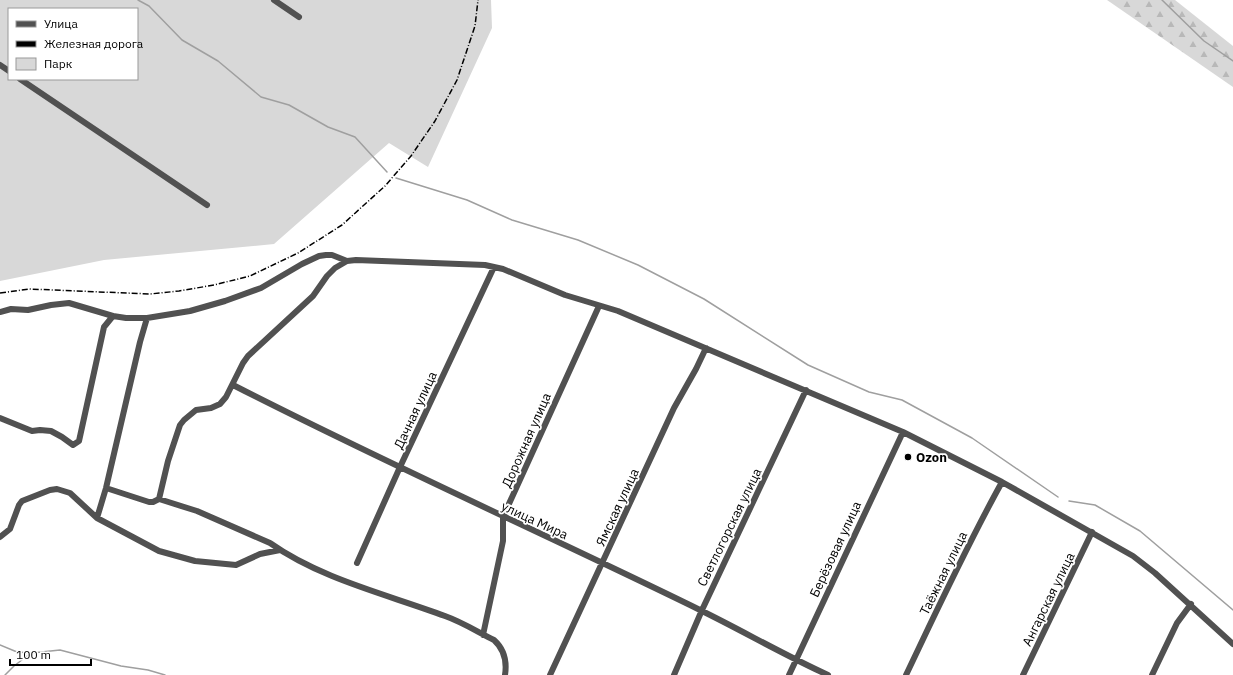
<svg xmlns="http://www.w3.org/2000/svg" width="1233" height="675" font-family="'IBM Plex Sans',sans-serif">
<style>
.forest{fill:url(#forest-firs)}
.green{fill:#d8d8d8;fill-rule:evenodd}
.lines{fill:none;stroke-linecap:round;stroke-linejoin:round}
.stream{stroke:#9f9f9f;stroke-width:1.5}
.minor{stroke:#515151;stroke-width:6}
.rail{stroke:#000;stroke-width:1.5;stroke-dasharray:6 2 1 2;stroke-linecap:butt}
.poi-dot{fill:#000;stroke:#fff;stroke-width:1.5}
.labels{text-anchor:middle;stroke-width:3.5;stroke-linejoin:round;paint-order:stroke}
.street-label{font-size:13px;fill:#000;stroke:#fff}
.poi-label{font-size:13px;font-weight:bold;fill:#000;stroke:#fff;text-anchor:start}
</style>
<defs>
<pattern id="forest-firs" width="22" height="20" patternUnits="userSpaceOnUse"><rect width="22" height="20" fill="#d8d8d8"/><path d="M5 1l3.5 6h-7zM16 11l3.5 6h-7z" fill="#b8b8b8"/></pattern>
</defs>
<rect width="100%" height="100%" fill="#fff"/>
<path class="forest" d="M1107 0H1175L1233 46V87Z"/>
<path class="green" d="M0 0H491L492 28 428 167 389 143 274 244 104 260 0 281ZM9 9H137V79H9Z"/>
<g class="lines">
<path class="stream" d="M138 0 149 6 182 40 218 61 261 97 289 105 328 127 355 137 387 172
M1162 0 1204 41 1233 61
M396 178 467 200 512 220 578 240 638 265 704 299 808 365 869 392 902 400 972 438 1058 497
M1069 501 1095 505 1140 531 1233 610
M0 645 17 652 32 653 60 650 121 666 148 670 165 675
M5 675 14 666 31 653"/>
<path class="minor" d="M274 0 299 17
M0 65 9 71
M20 79 207 205
M0 312 11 309 28 310 51 305 69 303 113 316 126 318H147L190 311 225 301 261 288 302 264 319 256 326 255H332L347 261
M233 385C387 464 545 534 700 610 743 631 784 655 828 675
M0 418 32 431 40 430 51 431 62 437 73 445 79 441 104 327 113 316
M106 488 149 502H153L159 499 197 511 270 543C321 579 386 594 445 616 462 622 478 632 494 640 504 649 507 662 505 675
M159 499 168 461 180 425 184 420 196 410 211 408 220 404 226 397 243 363 248 356 313 296 327 276 335 268 347 261 356 260 485 265 503 269 565 295 618 311 870 418 903 432 1002 482 1133 556 1155 573 1233 644
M97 518 106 488 140 342 147 318
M0 537 10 529 19 505 22 501 50 490 57 489 70 493 97 518 159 551 195 561 236 565 260 554 280 550
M357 563 400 467 494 267
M483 635 503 541V517L599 306
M550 675 674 408 696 369 706 348
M674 675 702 610 806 390
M789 675 903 432
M906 675C937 610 967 545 1002 482
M1023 675 1092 532
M1152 675 1177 623 1191 604"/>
<path class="rail" d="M0 293 29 289 150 294 179 291 214 285 250 276 298 253 342 225 385 186 411 156 435 121 457 80 475 26 478 0"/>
</g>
<circle class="poi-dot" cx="908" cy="457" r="4"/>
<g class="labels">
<g class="street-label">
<text transform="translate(415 410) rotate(-65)" y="5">Дачная улица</text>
<text transform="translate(526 440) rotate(-66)" y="5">Дорожная улица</text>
<text transform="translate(617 507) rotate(-65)" y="5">Ямская улица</text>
<text transform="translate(535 520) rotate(25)" y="5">улица Мира</text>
<text transform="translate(729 527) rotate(-64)" y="5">Светлогорская улица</text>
<text transform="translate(835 549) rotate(-65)" y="5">Берёзовая улица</text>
<text transform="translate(943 573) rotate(-64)" y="5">Таёжная улица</text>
<text transform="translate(1048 599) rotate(-64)" y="5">Ангарская улица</text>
</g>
<g class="poi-label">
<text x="916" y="462">Ozon</text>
</g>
</g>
<rect x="8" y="8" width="130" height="72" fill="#ffffff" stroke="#999999"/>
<rect x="16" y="21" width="20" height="6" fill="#515151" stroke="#999999"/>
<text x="44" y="28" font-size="12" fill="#000000">Улица</text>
<rect x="16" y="41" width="20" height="6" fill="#000000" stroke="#999999"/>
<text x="44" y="48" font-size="12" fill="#000000">Железная дорога</text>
<rect x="16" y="58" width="20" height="12" fill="#d8d8d8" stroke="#999999"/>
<text x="44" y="68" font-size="12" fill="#000000">Парк</text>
<path d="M10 659v6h81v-6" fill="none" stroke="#000000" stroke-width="2"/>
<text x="16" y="659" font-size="12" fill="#000000" stroke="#ffffff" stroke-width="3" paint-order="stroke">100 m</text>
</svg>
